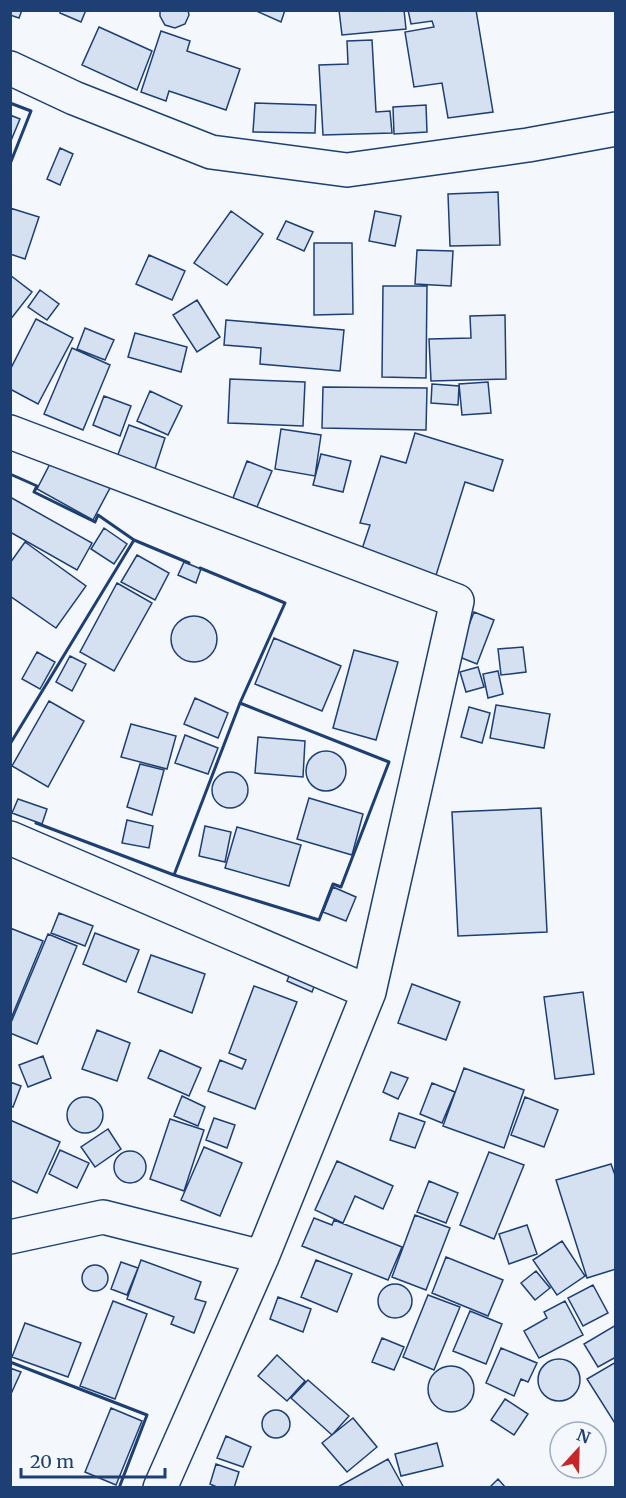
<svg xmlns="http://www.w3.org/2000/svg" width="626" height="1498" font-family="Merriweather,serif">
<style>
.building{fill:#d5e0f0;stroke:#1d3f73;stroke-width:1.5}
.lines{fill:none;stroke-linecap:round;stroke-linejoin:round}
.minor-casing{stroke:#1d3f73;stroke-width:36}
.minor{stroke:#f4f7fb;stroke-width:33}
.wall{stroke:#1d3f73;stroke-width:3}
</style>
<rect width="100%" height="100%" fill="#f4f7fb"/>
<path class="building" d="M10 10H22L19 18 10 15Z
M61 10H86L81 22 60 13Z
M160 10H188L189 15 185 24 175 28 165 25 160 16Z
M254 10H285L281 22Z
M339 10H404L406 29 342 35Z
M408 10H476L493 112 448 118 442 83 414 87 405 32 434 27 432 21 411 24Z
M99 27 152 51 137 90 82 65Z
M161 31 190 41 187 51 240 69 226 110 169 91 166 101 141 92Z
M372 40 376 112 390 111 392 133 323 135 319 65 348 64 347 41Z
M255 103 316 105 315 133 253 132Z
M426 105 427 132 394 134 393 107Z
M10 115 20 119 10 143Z
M60 148 73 154 60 185 47 179Z
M498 192 500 245 450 246 448 194Z
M10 208 39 217 25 259 10 254Z
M231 211 263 234 227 285 194 263Z
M375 211 401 216 395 246 369 241Z
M286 221 313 232 304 251 277 239Z
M314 243H352L353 314 314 315Z
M417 250 453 251 451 286 415 284Z
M149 255 185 271 172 300 136 284Z
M10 275 32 292 10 320Z
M383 286H427L426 378 382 377Z
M40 290 59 304 47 320 28 307Z
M197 300 220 337 197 352 173 315Z
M505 315 506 379 431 381 429 339 471 338 470 316Z
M36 319 73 338 38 404 10 389V370Z
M226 320 344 330 340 371 260 364 261 348 224 345Z
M85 328 114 340 105 360 77 349Z
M135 333 187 347 181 372 128 357Z
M72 348 110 365 83 430 44 414Z
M230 379 305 382 303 426 228 423Z
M488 382 491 413 462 415 459 384Z
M432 384 459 386 458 405 431 403Z
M323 387 427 388 426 430 322 428Z
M150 391 182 406 168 435 137 421Z
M104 396 131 406 120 436 93 425Z
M129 425 165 438 152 478 114 465Z
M281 429 321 435 315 476 275 469Z
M415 433 503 460 493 491 465 482 433 585 362 549 370 525 360 523 381 456 406 463Z
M321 454 351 461 343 492 313 485Z
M53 458 110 488 93 520 37 489Z
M247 461 272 471 257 507 233 498Z
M10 497 92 543 77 570 10 532Z
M104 528 127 544 114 564 91 549Z
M25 542 86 586 56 628 10 596V563Z
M137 555 169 573 155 600 121 582Z
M184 562 201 569 196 583 178 575Z
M117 583 152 603 114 671 80 652Z
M474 612 494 620 477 664 457 656Z
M171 639a23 23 0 1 1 46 0a23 23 0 1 1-46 0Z
M274 638 341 666 322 711 255 684Z
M523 647 526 672 501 675 498 649Z
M354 650 398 662 376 740 333 728Z
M37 652 55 662 40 689 22 679Z
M70 656 86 664 72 691 56 682Z
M478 667 484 687 466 692 460 672Z
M498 671 503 694 488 698 483 674Z
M195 698 228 713 218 738 184 724Z
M49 701 84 721 48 787 12 766Z
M496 705 550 714 544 748 490 738Z
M469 707 490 713 482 743 461 737Z
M131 724 176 736 167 769 121 757Z
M185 735 218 748 208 774 175 763Z
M258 737 305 741 303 777 255 773Z
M306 771a20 20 0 1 1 40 0a20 20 0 1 1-40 0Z
M140 764 164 770 152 815 127 807Z
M212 790a18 18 0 1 1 36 0a18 18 0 1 1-36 0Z
M309 798 363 814 352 855 297 839Z
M18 799 47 809 42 824 12 813Z
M541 808 547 932 458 936 452 812Z
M127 820 153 826 149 848 122 843Z
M205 826 231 832 225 862 199 856Z
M237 827 301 845 289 886 225 868Z
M333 887 356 897 346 921 323 912Z
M59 913 93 926 85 946 51 933Z
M10 928 43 941 10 1021Z
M95 933 139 950 126 982 83 964Z
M48 934 77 946 37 1044 10 1033V1025Z
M151 955 205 974 192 1013 138 992Z
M292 969 317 979 312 992 287 981Z
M412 984 460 1002 446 1040 398 1023Z
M254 986 297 1002 255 1109 208 1091 220 1060 242 1069 246 1060 229 1053Z
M583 992 594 1074 555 1079 544 997Z
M97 1030 130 1043 117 1081 82 1069Z
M160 1050 201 1068 189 1096 148 1078Z
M43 1056 51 1078 28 1087 19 1065Z
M464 1068 524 1090 504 1148 443 1126Z
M391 1072 408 1078 398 1099 383 1092Z
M10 1082 21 1086 13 1107 10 1106Z
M432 1083 455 1092 442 1123 420 1114Z
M182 1096 205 1107 198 1126 174 1116Z
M67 1115a18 18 0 1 1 36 0a18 18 0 1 1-36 0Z
M525 1097 558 1110 544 1147 511 1135Z
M399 1113 425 1122 415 1148 390 1140Z
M214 1118 235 1125 227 1148 206 1140Z
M170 1119 204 1130 184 1191 150 1179Z
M10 1120 60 1142 37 1193 10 1180Z
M108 1129 121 1149 95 1167 81 1147Z
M204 1147 242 1163 220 1216 181 1200Z
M60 1150 89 1163 77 1188 49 1174Z
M114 1167a16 16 0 1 1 32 0a16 16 0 1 1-32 0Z
M489 1152 524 1165 494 1239 460 1225Z
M337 1161 393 1186 383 1209 355 1196 343 1223 315 1210Z
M611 1164 616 1178V1269L587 1278 556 1180Z
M429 1181 458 1193 446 1223 417 1212Z
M415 1215 450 1228 426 1290 392 1277Z
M314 1218 332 1225 334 1220 402 1247 388 1280 302 1246Z
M527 1225 537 1254 509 1264 499 1234Z
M562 1241 585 1276 557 1295 533 1260Z
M446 1257 503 1280 488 1316 432 1293Z
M141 1260 201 1282 195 1299 206 1302 194 1333 171 1324 174 1317 127 1299Z
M316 1260 352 1274 337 1312 301 1297Z
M121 1262 138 1268 127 1295 111 1289Z
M82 1278a13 13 0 1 1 26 0a13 13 0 1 1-26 0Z
M536 1271 550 1288 535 1300 521 1283Z
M378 1301a17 17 0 1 1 34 0a17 17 0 1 1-34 0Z
M593 1285 608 1313 583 1326 568 1298Z
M428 1295 460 1307 434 1370 403 1357Z
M278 1297 311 1309 303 1332 270 1319Z
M113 1301 147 1314 115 1399 80 1386Z
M565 1301 583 1335 539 1358 524 1331 547 1318 544 1312Z
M470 1311 502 1324 486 1364 453 1351Z
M25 1323 81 1343 68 1377 12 1357Z
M616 1325V1357L598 1367 584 1344Z
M382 1338 404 1347 394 1370 372 1362Z
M501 1348 537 1363 528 1382 521 1379 514 1396 486 1383Z
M277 1355 305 1381 287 1401 258 1376Z
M538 1380a21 21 0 1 1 42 0a21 21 0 1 1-42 0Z
M616 1362V1425L587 1379Z
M428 1389a23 23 0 1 1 46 0a23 23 0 1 1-46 0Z
M10 1368 21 1372 10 1396Z
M308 1380 349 1416 332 1435 291 1398Z
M505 1399 528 1414 514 1435 491 1420Z
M111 1408 142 1421 116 1485 85 1472Z
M262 1424a14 14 0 1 1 28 0a14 14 0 1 1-28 0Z
M353 1418 377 1447 347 1472 322 1443Z
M226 1436 251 1447 243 1467 217 1458Z
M437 1443 443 1466 401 1476 395 1454Z
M388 1459 404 1488H336Z
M216 1464 239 1472 234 1488H219L210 1484Z
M498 1479 506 1488H489Z"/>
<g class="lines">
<defs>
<path id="minor" d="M10 68 74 98 211 152 347 170 528 145 616 129
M10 432 457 601 369 992 262 1257 160 1488
M10 838 369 992
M10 1237 103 1217 262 1257"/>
</defs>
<use href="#minor" class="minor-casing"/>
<use href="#minor" class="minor"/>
<path class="wall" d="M10 103 31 111 10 164
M10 474 37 486 34 492 95 522 98 515 134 540
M240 703 389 762 341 887 333 884 319 920 174 875Z
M10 744 134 540 189 563
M36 823 174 875 240 703 285 603 200 568
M10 1362 147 1415 119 1488"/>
</g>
<rect width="626" height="1498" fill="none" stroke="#1d3f73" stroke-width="24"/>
<g transform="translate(578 1450) rotate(22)"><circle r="28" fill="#f4f7fb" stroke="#9eadc5" stroke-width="1.5"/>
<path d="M0-4.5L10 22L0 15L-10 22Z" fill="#c62828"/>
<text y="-9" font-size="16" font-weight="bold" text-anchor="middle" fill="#1d3f73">N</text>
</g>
<path d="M21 1468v9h144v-9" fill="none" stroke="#1d3f73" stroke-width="3"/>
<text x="30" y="1468" font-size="18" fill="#1d3f73" stroke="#f4f7fb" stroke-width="4.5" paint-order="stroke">20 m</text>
</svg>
